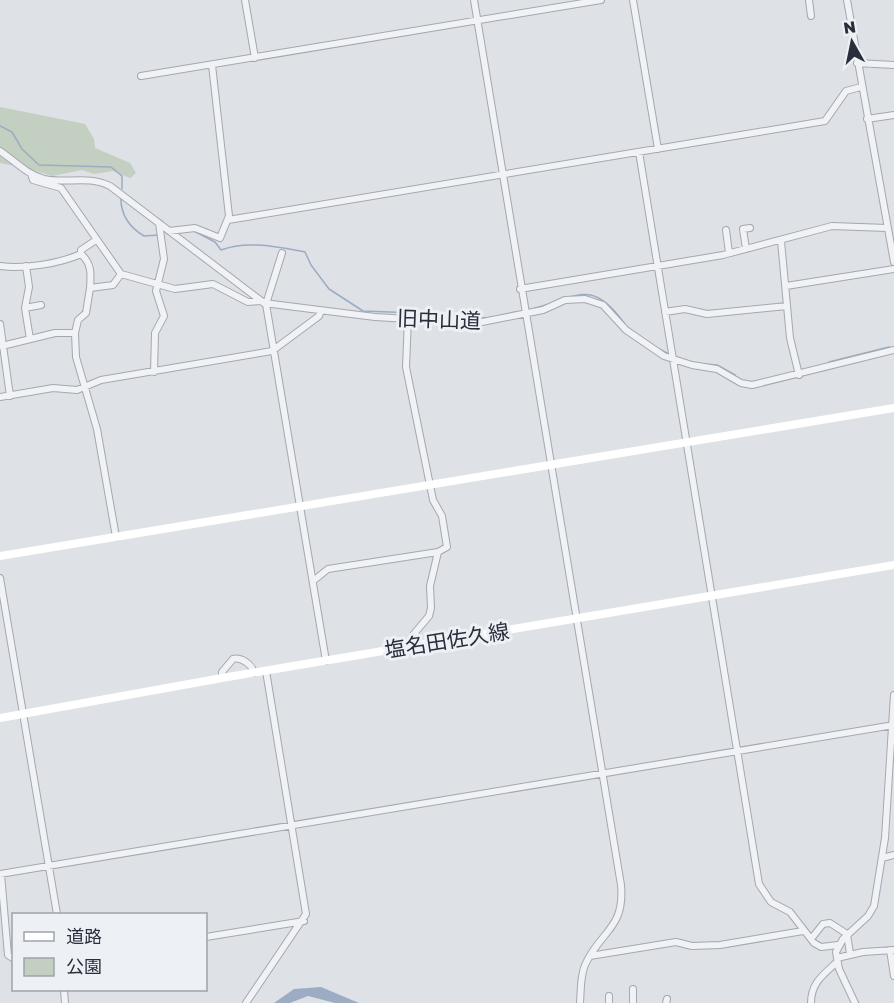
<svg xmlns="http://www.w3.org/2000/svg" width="894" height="1003" font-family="'Golos Text','Noto Sans JP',sans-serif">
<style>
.green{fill:#c3cfc0}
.water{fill:#9cacc3}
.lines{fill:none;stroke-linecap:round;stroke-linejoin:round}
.stream{stroke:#9cacc3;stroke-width:1.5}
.street-casing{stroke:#a4a8af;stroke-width:8}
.street{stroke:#f0f2f5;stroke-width:6}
.secondary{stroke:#fff;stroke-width:8}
.labels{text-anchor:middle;stroke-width:6;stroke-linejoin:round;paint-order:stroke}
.street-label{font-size:21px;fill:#292e3b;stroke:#edf0f4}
</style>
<rect width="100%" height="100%" fill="#dee1e6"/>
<path class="green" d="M0 107 85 124 94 139 95 148 130 163 136 173 130 178 113 171 94 174 82 170 52 176 26 168 0 163Z"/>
<path class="water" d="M321 987 359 1003H335L308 996 290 1003H274L294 989Z"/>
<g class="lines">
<path class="stream" d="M0 126 12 132 22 149 39 165 111 167 122 176V189
M121 196C120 215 129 227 144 236L159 235
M194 231 215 242 221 250C247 240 277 247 305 252L311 265 329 289 363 311 416 313 440 318 465 313 485 318 494 317
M532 309C575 299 590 276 624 323
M498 316 515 312
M627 327 645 340
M659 349 669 354
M829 362 889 347
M703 364 717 365 735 375"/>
<defs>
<path id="street" d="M245 0 255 58
M474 0 621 885C625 929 600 931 585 965 580 977 581 990 580 1003
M633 0 658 149
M809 0 811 16
M847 0 894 262
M857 63 894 65
M141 76 601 0
M867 119 894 115
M0 151C15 161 26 174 44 179 67 184 88 175 110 186L264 303 375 317 477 323 543 310 565 300 585 299 603 305 626 330 664 356 692 365 717 369 741 383 752 385 894 350
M639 152 759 884 771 902 790 912 814 943 821 947 838 945
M31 174 33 180 61 188 121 274 175 289 213 284 248 302 260 301
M228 220 825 121 846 91 861 87
M726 230 729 253
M169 231 195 228 220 238 229 216 212 65
M781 241 790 338 799 375
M746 249 743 229 750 228
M282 253 266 304 326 661
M81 254C92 264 91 274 90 288
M0 266C25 269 58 264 81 254V250L96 240
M786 286 894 269
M520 289 723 255 832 226 887 228
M25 308 29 287 26 266
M665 312 685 309 707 314 787 306
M408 318 406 367 433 500 442 516 447 547 438 552 430 586 431 608 429 616 413 635 414 646
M0 324 10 396
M30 339 25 308 41 305
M2 346 55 333H75
M154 372 155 333 164 316 156 291 164 259 159 223
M0 397 53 388 77 390 101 380 272 351 319 316 321 311
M116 537 97 429 76 357 75 333 78 320 86 313 90 288 113 285 121 274
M0 578 57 914
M313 581 328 569 438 552
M222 678V672L233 659C241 657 252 664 254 673
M882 858 894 855
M0 874 894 725
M1 874 8 955 14 959
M206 937 304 921
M811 939 823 924 830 923 847 934 850 954
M890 950 894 976
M590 956 676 942 692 946 720 945 803 931
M837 958 863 952 894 950
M633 989V1003
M64 990 65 1003
M609 996V1003
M246 1003 306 914 266 671
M666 1003 667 999
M811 1003C811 983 823 975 837 962
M855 1003 839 969 836 952 843 939 868 916 874 906 885 838 894 695"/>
</defs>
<use href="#street" class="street-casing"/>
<use href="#street" class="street"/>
<path class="secondary" d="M0 556 894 408
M0 718 222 678 894 565"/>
</g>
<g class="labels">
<g class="street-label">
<text transform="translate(439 320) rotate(2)" y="7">旧中山道</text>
<text transform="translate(447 641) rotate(-9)" y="7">塩名田佐久線</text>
</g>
</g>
<rect x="12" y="913" width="195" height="78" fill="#edf0f4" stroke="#9fa2aa" stroke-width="1.5"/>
<rect x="24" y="932" width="30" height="9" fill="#ffffff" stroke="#9fa2aa" stroke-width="1.5"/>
<text x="66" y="943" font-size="18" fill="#292e3b">道路</text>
<rect x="24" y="958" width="30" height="18" fill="#c3cfc0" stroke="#9fa2aa" stroke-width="1.5"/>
<text x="66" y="973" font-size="18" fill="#292e3b">公園</text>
<g transform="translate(852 42) rotate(351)" stroke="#edf0f4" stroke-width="4.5" paint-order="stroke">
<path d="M0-4.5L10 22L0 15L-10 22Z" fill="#292e3b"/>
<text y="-9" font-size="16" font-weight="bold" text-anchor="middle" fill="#292e3b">N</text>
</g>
</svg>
